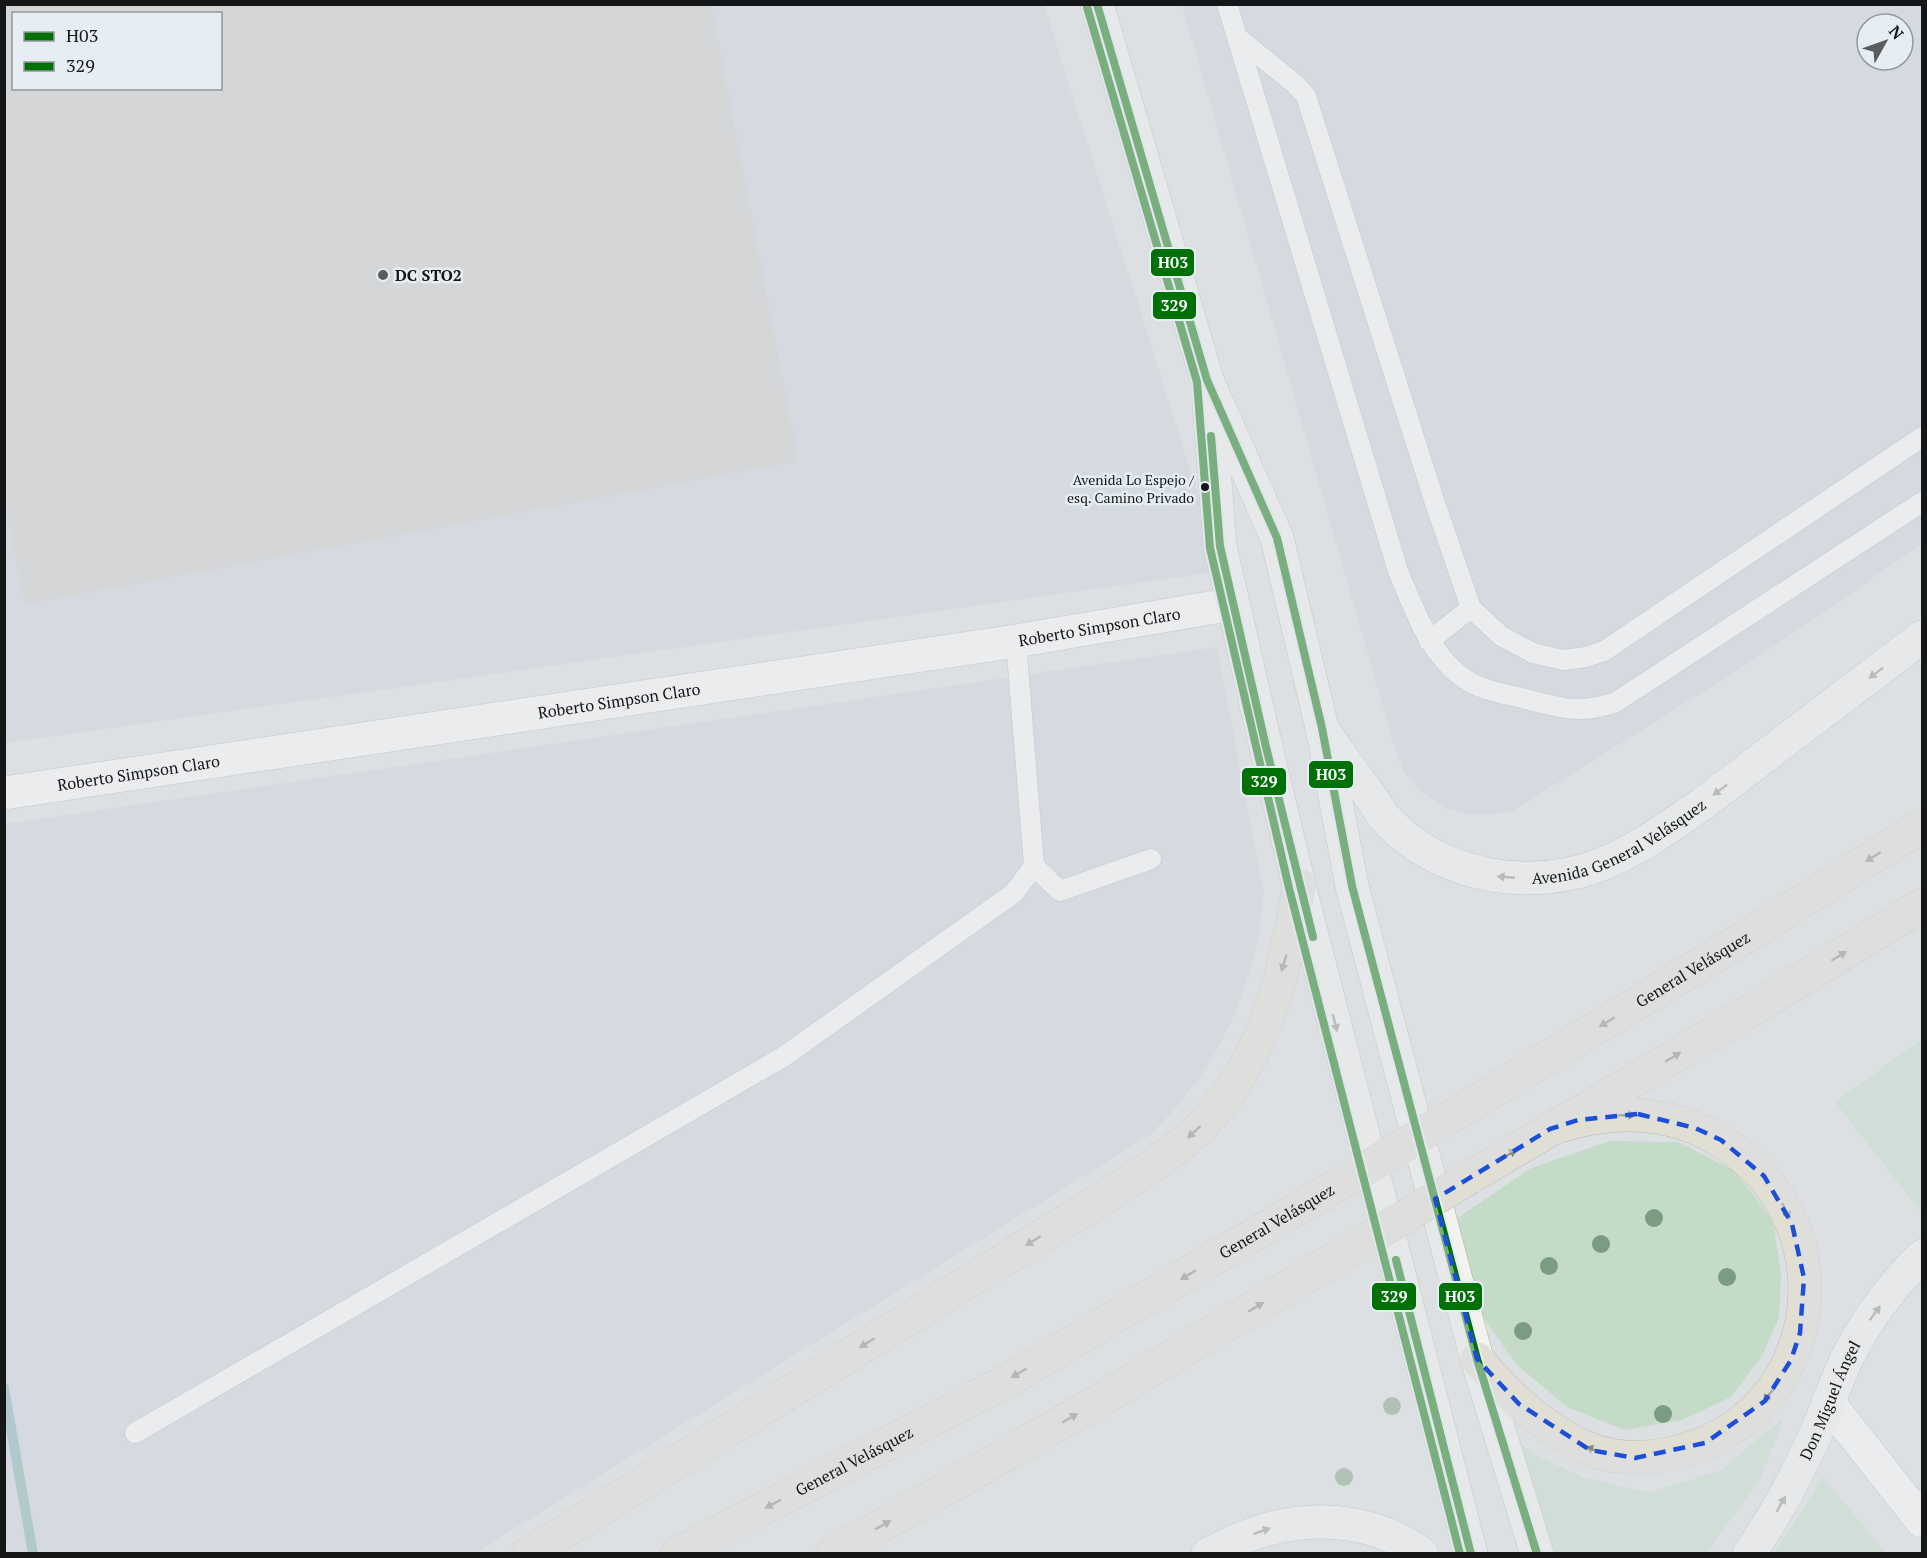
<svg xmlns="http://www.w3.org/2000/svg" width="1927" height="1558" font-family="'PT Serif',serif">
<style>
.built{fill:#cad2da;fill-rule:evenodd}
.green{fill:#c4dbc7}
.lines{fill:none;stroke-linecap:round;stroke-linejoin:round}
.stream{stroke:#7eaeaf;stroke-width:10}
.building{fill:#c9c9cb;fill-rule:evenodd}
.lane-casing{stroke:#aaacae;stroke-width:21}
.street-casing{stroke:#aaacae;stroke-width:34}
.secondary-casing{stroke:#aaacae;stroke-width:34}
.highway-casing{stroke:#bbbcbe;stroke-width:34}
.lane{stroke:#fafafb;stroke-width:20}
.street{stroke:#fafafb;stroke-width:33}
.secondary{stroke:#f2f2ef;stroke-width:33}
.highway{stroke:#e1ded4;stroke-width:33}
.highway-bridge-casing{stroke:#bbbcbe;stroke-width:34;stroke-linecap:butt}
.highway-bridge{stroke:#e1ded4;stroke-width:33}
.bus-1-casing{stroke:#e7eef3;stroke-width:12}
.bus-2-casing{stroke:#e7eef3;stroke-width:12}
.bus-1{stroke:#007106;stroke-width:8}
.bus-2{stroke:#007106;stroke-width:8}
.tree{fill:#7c9c82}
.oneway{fill:#8e8f8e}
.oneway2{fill:#85847f}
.marked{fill:none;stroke:#1d4ed8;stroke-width:4.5;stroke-dasharray:12 8;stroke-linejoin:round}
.poi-dot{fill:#5a5d5f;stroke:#e7eef3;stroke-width:2}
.bus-dot{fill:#141618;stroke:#e7eef3;stroke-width:2}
.labels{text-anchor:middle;stroke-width:5;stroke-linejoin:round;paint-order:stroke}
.bus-label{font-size:14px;fill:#141618;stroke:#e7eef3;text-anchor:end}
.poi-label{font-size:16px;font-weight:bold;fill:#141618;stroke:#e7eef3;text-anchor:start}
.street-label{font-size:16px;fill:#141618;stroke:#e7eef3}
.line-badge{stroke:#e7eef3;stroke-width:2}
.badge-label{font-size:16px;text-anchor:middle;font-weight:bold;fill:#fff}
</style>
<rect width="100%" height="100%" fill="#dde0e3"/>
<path class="built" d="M4 5H1044L1222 571 5 743ZM14 14H220V88H14Z
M1182 5H1922V544L1760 656 1514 810 1497 814 1479 815 1460 813 1444 807 1428 797 1414 784 1403 770 1396 752ZM1867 24H1903V60H1867Z
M1217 647 1264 894 1259 935 1249 975 1235 1014 1217 1050 1197 1081 1175 1109 1150 1135 475 1553H8L4 1527V824Z"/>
<path class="green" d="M1922 1039V1210L1921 1212 1835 1102Z
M1610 1141 1678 1142 1735 1171 1773 1221 1781 1274 1779 1317 1762 1356 1731 1397 1682 1420 1624 1430 1567 1407 1516 1364 1474 1304 1453 1221 1531 1168Z
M1784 1417 1760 1480 1706 1553H1544L1508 1433 1533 1454 1585 1478 1650 1492 1720 1471Z
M1823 1477 1886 1553H1775Z"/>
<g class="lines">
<path class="stream" d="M4 1388 33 1554"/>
</g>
<path class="building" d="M4 4H711L798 461 25 604 4 496ZM14 14H220V88H14Z"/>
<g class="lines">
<defs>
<path id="lane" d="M1227 4 1398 571C1417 615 1435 673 1486 689 1500 694 1516 696 1530 700 1564 709 1582 714 1616 702L1922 502
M1237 37 1295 84 1306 96 1434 500 1471 608 1501 636 1533 653 1563 660 1586 657 1604 651 1922 437
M1429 641 1471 608
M1034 866 1060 891 1151 859
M135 1433 783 1057 1014 893 1034 866 1016 641"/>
<g id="street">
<path id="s1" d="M4 793 1016 641 1233 604"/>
<path d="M1828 1402 1922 1521"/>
</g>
<g id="secondary">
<path d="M1097 4 1207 380 1277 538 1322 728 1352 886 1477 1359 1537 1554"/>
<path d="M1209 403 1220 546 1266 747 1299 885 1471 1554"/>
<path id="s2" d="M1328 737C1341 756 1354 774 1368 793 1374 801 1379 811 1386 819 1440 878 1532 893 1605 863 1640 848 1672 825 1702 804L1922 637"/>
<path d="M1208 1554C1227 1545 1247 1534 1268 1529 1320 1515 1378 1521 1422 1554"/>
<path id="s3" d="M1749 1554C1774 1518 1794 1481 1812 1442 1825 1415 1834 1386 1847 1358 1866 1321 1892 1285 1922 1256"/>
</g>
<g id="highway">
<path id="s4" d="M1452 1116 1747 936 1922 826"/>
<path d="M1469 1178 1737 1019 1922 905"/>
<path d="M1477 1359C1508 1396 1544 1430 1589 1449 1616 1460 1645 1459 1673 1453 1821 1419 1850 1233 1731 1148 1676 1108 1612 1108 1550 1129"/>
<path d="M528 1554 1105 1197C1135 1177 1167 1157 1194 1133 1262 1070 1286 973 1299 885"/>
<path id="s5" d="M677 1554 1010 1379 1346 1180"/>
<path d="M832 1554 1097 1402 1368 1239"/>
</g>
</defs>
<use href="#lane" class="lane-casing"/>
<use href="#street" class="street-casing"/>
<use href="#secondary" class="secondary-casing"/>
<use href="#highway" class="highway-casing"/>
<use href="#lane" class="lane"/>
<use href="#street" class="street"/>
<use href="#secondary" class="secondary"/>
<use href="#highway" class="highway"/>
<defs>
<path id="highway-bridge" d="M1346 1180 1452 1116
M1368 1239 1469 1178"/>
</defs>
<use href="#highway-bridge" class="highway-bridge-casing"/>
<use href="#highway-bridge" class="highway-bridge"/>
<defs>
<path id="bus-1" d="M1097 4 1207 380 1277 538 1322 728 1352 886 1477 1359 1537 1554
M1211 436 1220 546 1266 747 1313 937
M1396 1260 1471 1554"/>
<path id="bus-2" d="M1087 7 1197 382 1210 548 1289 888 1460 1554"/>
</defs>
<use href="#bus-1" class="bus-1-casing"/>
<use href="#bus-2" class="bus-2-casing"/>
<use href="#bus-1" class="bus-1"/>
<use href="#bus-2" class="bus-2"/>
</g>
<g class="tree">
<circle cx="1654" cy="1218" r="9"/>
<circle cx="1601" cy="1244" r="9"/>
<circle cx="1549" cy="1266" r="9"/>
<circle cx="1727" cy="1277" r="9"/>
<circle cx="1523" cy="1331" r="9"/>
<circle cx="1392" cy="1406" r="9"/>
<circle cx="1663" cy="1414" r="9"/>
<circle cx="1344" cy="1477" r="9"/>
</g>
<defs><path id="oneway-solid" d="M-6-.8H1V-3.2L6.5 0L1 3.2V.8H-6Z" transform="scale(1.5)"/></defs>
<g class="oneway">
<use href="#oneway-solid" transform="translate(1876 673) rotate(143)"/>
<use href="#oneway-solid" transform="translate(1720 790) rotate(143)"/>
<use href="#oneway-solid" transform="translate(1506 877) rotate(-175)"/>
<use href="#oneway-solid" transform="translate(1335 1023) rotate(76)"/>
<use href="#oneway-solid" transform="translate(1875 1313) rotate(-54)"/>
<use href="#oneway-solid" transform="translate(1781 1504) rotate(-60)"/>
<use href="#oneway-solid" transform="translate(1262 1531) rotate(-20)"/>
</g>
<g class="oneway2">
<use href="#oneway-solid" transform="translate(1873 857) rotate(148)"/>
<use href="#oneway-solid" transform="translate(1839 956) rotate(-32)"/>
<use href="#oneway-solid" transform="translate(1284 963) rotate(106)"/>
<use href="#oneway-solid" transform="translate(1607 1022) rotate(149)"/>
<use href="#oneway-solid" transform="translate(1673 1057) rotate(-31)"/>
<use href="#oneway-solid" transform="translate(1627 1115) rotate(-1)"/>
<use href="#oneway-solid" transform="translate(1194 1132) rotate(137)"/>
<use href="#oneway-solid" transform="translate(1509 1154) rotate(-31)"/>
<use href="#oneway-solid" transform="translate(1786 1211) rotate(64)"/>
<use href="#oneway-solid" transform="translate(1033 1241) rotate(148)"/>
<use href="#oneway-solid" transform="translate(1188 1275) rotate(149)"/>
<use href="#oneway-solid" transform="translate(1256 1307) rotate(-31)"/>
<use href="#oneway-solid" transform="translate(867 1343) rotate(148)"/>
<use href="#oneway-solid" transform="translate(1019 1373) rotate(150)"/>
<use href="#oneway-solid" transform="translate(1769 1395) rotate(128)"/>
<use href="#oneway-solid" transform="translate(1070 1418) rotate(-30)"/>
<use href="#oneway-solid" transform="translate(1594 1450) rotate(-161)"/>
<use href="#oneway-solid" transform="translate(773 1504) rotate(153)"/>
<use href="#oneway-solid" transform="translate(883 1525) rotate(-29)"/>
</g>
<path d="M0 0H1927V1558H0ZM1638 1114 1695 1128 1721 1140 1764 1176 1792 1224 1804 1278 1800 1333 1791 1360 1765 1401 1705 1443 1635 1458 1590 1450 1519 1404 1477 1359 1435 1199 1550 1129 1578 1120Z" fill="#dde0e3" fill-opacity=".55" fill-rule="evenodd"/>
<path class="marked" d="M1638 1114 1695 1128 1721 1140 1764 1176 1792 1224 1804 1278 1800 1333 1791 1360 1765 1401 1705 1443 1635 1458 1590 1450 1519 1404 1477 1359 1435 1199 1550 1129 1578 1120Z"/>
<circle class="poi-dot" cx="383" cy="275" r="6"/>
<circle class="bus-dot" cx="1205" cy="487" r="5"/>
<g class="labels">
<g class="bus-label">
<text x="1194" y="485">Avenida Lo Espejo /<tspan x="1194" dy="18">esq. Camino Privado</tspan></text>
</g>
<g class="poi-label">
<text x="395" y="281">DC STO2</text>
</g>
<g class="street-label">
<text dy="6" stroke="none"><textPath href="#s1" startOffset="1108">Roberto Simpson Claro</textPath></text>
<text dy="6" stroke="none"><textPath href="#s1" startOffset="622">Roberto Simpson Claro</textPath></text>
<text dy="6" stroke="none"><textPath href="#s1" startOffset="136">Roberto Simpson Claro</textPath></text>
<text dy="6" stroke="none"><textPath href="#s2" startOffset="358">Avenida General Velásquez</textPath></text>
<text dy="6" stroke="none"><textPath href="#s4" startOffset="282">General Velásquez</textPath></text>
<text dy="6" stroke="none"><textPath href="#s5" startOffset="686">General Velásquez</textPath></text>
<text dy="6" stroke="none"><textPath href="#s3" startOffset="174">Don Miguel Ángel</textPath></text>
<text dy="6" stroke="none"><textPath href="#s5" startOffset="200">General Velásquez</textPath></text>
</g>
</g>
<g class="line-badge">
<rect x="1150" y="248" width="45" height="29" rx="6" fill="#007106"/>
<rect x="1152" y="291" width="45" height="29" rx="6" fill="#007106"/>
<rect x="1308" y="760" width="46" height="29" rx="6" fill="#007106"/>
<rect x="1241" y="767" width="46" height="29" rx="6" fill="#007106"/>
<rect x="1438" y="1282" width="45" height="29" rx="6" fill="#007106"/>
<rect x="1371" y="1282" width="46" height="29" rx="6" fill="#007106"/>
</g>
<g class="badge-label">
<text x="1173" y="268">H03</text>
<text x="1174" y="311">329</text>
<text x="1331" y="780">H03</text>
<text x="1264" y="787">329</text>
<text x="1460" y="1302">H03</text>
<text x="1394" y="1302">329</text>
</g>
<rect width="1927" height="1558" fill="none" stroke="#141618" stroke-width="12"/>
<rect x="12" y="12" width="210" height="78" fill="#e7eef3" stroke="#93989b" stroke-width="1.5"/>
<rect x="24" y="32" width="30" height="9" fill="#007106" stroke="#93989b" stroke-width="1.5"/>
<text x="66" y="42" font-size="18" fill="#141618">H03</text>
<rect x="24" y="62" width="30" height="9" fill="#007106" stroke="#93989b" stroke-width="1.5"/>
<text x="66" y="72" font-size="18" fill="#141618">329</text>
<g transform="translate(1885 42) rotate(50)"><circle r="28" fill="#e7eef3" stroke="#93989b" stroke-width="1.5"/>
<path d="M0-4.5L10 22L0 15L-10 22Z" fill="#5a5d5f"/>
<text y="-9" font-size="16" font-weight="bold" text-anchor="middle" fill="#141618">N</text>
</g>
</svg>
